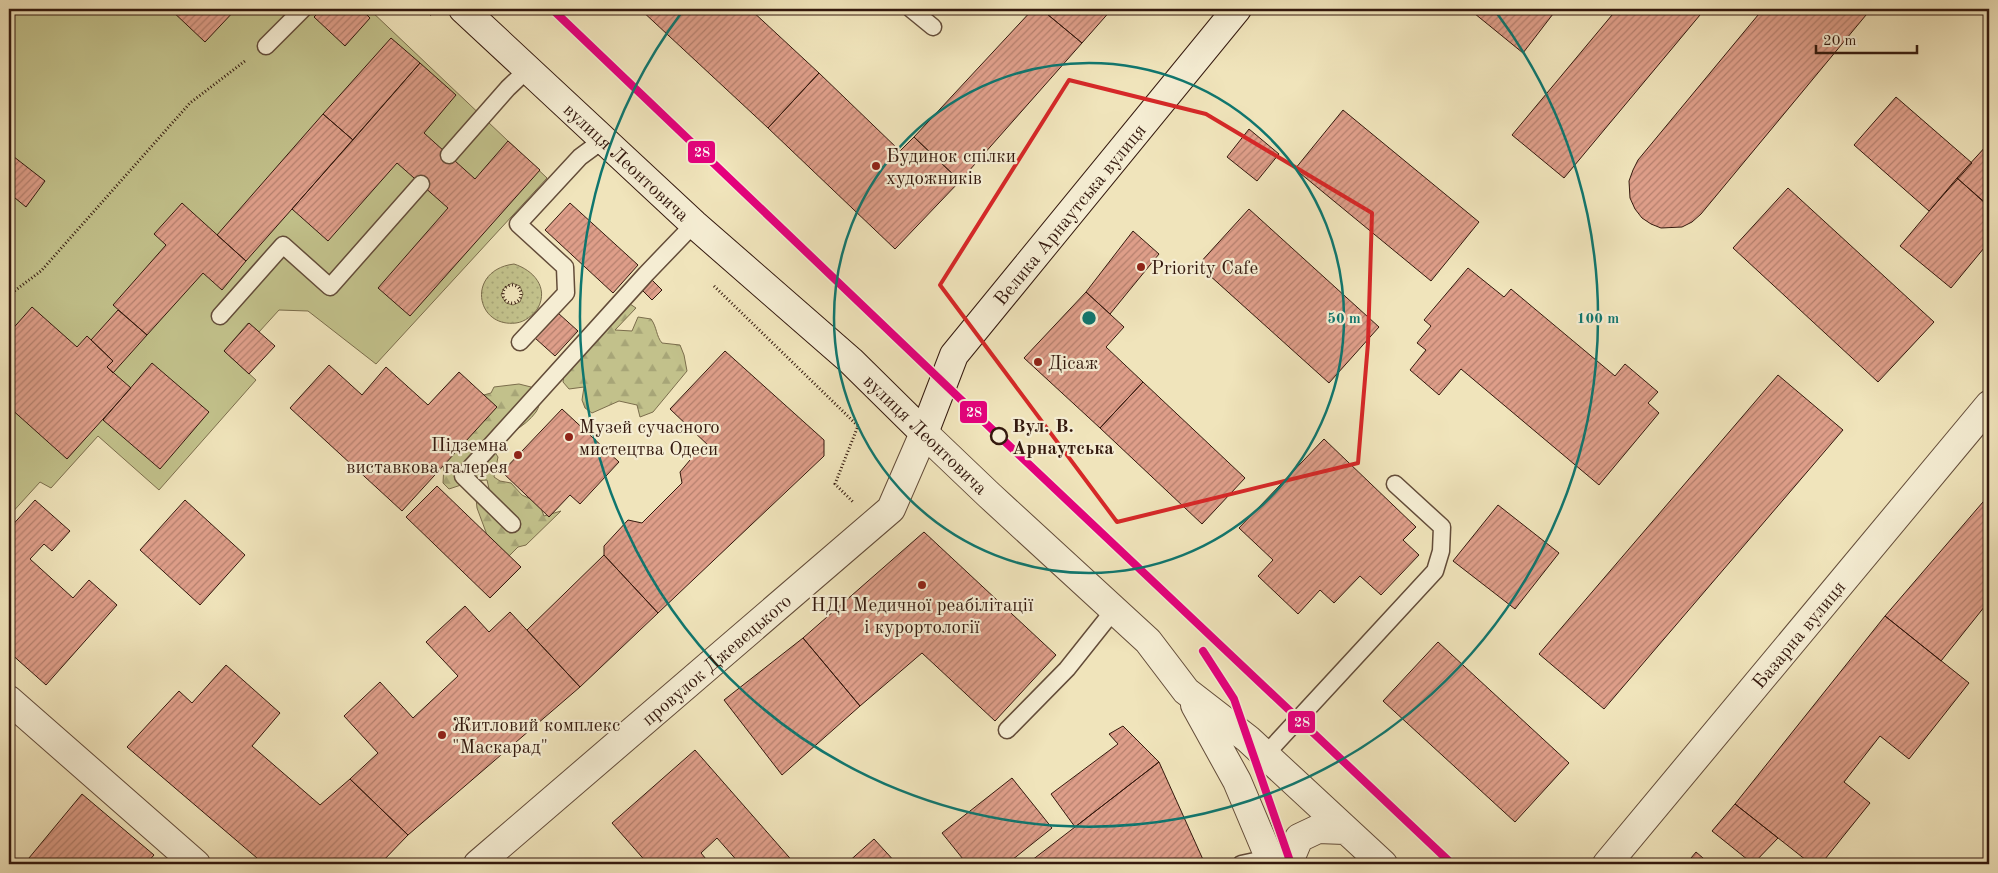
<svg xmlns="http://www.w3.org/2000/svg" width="1998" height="873" font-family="'Old Standard TT',serif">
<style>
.grass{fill:url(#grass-dots);stroke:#7b6d4c;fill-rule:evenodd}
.forest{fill:url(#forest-firs);stroke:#7b6d4c}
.park{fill:#c2c18b;stroke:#7b6d4c}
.building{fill:url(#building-hatch);stroke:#34190e}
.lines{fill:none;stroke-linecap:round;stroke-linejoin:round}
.service-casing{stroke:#634c39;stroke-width:19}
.minor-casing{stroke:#634c39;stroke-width:30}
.tertiary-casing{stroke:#634c39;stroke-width:30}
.secondary-casing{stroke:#34190e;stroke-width:30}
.path{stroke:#34190e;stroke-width:3;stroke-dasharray:1 2.5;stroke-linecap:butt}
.service{stroke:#f5edd3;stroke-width:16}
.minor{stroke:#f5edd3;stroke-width:28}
.tertiary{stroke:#f5edd3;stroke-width:28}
.secondary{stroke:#f5edd3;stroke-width:28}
.tram-1-casing{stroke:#f5edd3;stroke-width:11}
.tram-1{stroke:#e5007d;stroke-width:8}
.marked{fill:none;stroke:#d62828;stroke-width:4;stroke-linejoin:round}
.ring{fill:none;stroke:#0f766e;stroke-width:2.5}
.poi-dot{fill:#8f2418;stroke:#f5edd3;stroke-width:2}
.stop-dot{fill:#f5edd3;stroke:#34190e;stroke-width:2.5}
.labels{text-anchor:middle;stroke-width:4.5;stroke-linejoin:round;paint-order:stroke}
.poi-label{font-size:19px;fill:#34190e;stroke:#f5edd3;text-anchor:start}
.street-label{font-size:19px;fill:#34190e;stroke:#f5edd3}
.stop-label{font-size:19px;font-weight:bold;fill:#34190e;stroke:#f5edd3;text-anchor:start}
.centre{fill:#0f766e;stroke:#f5edd3;stroke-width:2.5}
.ring-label{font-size:15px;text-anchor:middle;font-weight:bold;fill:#0f766e;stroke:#f5edd3;stroke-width:4.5;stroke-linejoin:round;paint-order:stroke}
.line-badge{stroke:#f5edd3;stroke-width:2}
.badge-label{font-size:14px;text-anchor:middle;font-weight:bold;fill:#fff}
</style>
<defs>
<pattern id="grass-dots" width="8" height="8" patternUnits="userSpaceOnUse" patternTransform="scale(1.25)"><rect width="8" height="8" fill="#c2c18b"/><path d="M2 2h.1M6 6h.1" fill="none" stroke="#a7a577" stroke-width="1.8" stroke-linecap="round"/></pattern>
<pattern id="forest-firs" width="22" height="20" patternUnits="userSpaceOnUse" patternTransform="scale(1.25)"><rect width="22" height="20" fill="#c2c18b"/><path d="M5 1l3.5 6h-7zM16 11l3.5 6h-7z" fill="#a7a577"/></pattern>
<pattern id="building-hatch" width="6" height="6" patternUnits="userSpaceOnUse" patternTransform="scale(1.25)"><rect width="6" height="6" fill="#de9e89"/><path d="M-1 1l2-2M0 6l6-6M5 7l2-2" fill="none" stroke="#b5806e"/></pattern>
</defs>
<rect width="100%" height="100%" fill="#f0e4bb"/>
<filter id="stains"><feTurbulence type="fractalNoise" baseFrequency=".004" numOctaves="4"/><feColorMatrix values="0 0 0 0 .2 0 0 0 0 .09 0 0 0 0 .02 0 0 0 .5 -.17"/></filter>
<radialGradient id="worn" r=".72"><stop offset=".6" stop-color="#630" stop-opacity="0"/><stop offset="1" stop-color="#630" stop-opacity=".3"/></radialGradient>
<path class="grass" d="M514 264C533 270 549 287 538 308 533 315 525 322 516 323 475 328 466 270 514 264ZM512 283 520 286 523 294 520 302 513 305 506 303 501 295 504 288Z"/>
<path class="forest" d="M624 300 636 308 615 330 632 331 638 317 651 319C657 327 656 336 662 343L680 345 684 355 687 371 653 412 640 417 637 405 619 401 592 413 585 408 582 400 584 387 569 389 563 382 565 367 580 359 585 346Z
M519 384 531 387 541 397C540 401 539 408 536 412 525 427 505 437 489 443L498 457 494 477 500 481 511 483 522 495 539 503 544 516 561 511 526 545 518 547 506 559 490 543 477 508 476 498 490 493 487 480 473 481 449 489 443 483 444 465 469 399 491 393 494 387Z"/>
<path class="park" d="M9 9H369L547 178 376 364 308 311 279 310 259 332 248 323 224 351 256 380 159 490 98 436 51 488 40 482 9 516Z"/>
<path class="building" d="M170 9H236L205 42Z
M322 9H361L370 18 345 46 314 17Z
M640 9H750L819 73 768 128Z
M1033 9H1041L1082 43 960 181 914 137Z
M1041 9H1112L1082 43Z
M1469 9H1546L1553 14 1523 53Z
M1617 9H1705L1564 178 1512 135Z
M1763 9H1871L1701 214 1692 222 1682 227 1661 228 1651 224 1642 218 1635 209 1630 198 1629 181 1633 170 1638 160Z
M391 38 420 63 353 140 323 114Z
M420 63 456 95 424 133 475 179 508 141 540 170 410 316 378 288 448 208 397 163 328 241 292 209Z
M819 73 900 151 914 137 960 181 895 249 768 128Z
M1896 97 1972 163 1929 211 1854 145Z
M1343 110 1479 222 1431 281 1295 169Z
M323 114 353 140 246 261 217 235Z
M1249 129 1279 154 1257 181 1227 157Z
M1987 145 1989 148V203L1987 205 1957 178Z
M9 153 45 181 26 207 9 193Z
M1957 178 1989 206V242L1951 288 1900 246Z
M1788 188 1934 322 1878 382 1733 248Z
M182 203 246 261 222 290 203 273 147 335 113 305 166 245 154 234Z
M570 203 638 265 613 293 545 230Z
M1249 209 1379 327 1329 383 1198 265Z
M1133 231 1159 254 1110 314 1086 292Z
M1468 268 1504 297 1511 289 1615 376 1625 364 1658 392 1648 403 1659 413 1599 485 1461 369 1439 395 1410 370 1426 350 1417 343 1431 326 1424 320Z
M651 279 662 290 652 300 641 289Z
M1086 292 1124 327 1106 347 1143 382 1100 428 1024 358Z
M32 307 77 347 87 336 113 361 107 367 131 388 67 459 9 407V333Z
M118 310 147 335 113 373 107 367 113 361 91 340Z
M558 313 578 331 555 356 535 338Z
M249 323 275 346 249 374 224 351Z
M725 351 824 440V456L658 613 604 555V546L628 520 642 523 682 483 680 472 695 454H706L711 448 670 409Z
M152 363 209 412 160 469 103 420Z
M329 365 362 395 386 367 428 405 459 372 497 407 402 511 290 408Z
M1778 375 1843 430 1604 709 1539 654Z
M1143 382 1245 478 1202 524 1100 428Z
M562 409 619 462 580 504 570 495 549 517 502 472Z
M1324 439 1416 527 1403 540 1419 555 1381 595 1360 576 1334 603 1320 590 1298 614 1258 576 1273 560 1239 528Z
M437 486 521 567 490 598 406 517Z
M1989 495V601L1941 661 1885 616Z
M35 500 70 531 52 551 44 544 30 559 73 598 89 580 117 605 46 685 9 652V529Z
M185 500 245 555 200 605 140 550Z
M1498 505 1559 553 1515 609 1453 561Z
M924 532 1056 655 995 721 922 653 860 706 803 638Z
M604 555 658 613 580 687 527 630Z
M465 606 489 632 510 612 580 687 408 835 350 779 378 753 344 716 380 682 413 718 458 676 426 642Z
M1885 616 1969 683 1909 759 1880 736 1844 782 1870 803 1821 864H1811L1735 804Z
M803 638 860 706 782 775 724 700Z
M1438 642 1569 763 1515 822 1383 701Z
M226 665 280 713 252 746 320 805 350 779 408 835 380 864H264L127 747 179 691 192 703Z
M1123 726 1159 762 1075 827 1051 794 1118 744 1109 734Z
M695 750 795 864H740L717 838 701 853 706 859 701 864H648L612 823Z
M1159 762 1205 864H1027L1075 827Z
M1012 778 1052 828 1007 864H967L942 833Z
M82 794 154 855 146 864H24Z
M1735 804 1778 838 1753 864 1712 831Z
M874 839 897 864H846Z
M1696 852 1710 864H1686Z"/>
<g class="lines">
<defs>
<path id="service" d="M911 9 933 27
M266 46 303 9
M449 155 508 88 527 70
M220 316 283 245 330 287 421 184
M520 342 566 293 565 267 518 224 580 157 603 140
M512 524 463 476 646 274 694 224
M1007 730 1067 669 1114 610
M1265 755 1435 571 1441 551 1442 527 1395 484
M1241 864 1269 858"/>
<g id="minor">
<path d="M9 700 196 864"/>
<path id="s1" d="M478 864 891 509 924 433"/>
<path id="s2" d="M1607 864 1989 405"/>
</g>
<path id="tertiary" d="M924 433 989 495 1148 641 1186 691 1248 739 1383 864
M1195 705 1237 781 1272 864
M1288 864 1299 838 1318 829 1345 830"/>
<g id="secondary">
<path id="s3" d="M463 9 694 224 851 361 924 433 954 355 1237 9"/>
</g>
</defs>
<use href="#service" class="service-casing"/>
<use href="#minor" class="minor-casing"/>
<use href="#tertiary" class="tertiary-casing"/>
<use href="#secondary" class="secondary-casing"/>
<path class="path" d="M426 9 432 15
M503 294a9 9 0 1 1 18 0a9 9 0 1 1-18 0Z
M714 286 858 426 835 484 853 502
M9 295 41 271 190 103 245 61"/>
<use href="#service" class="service"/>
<use href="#minor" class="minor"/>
<use href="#tertiary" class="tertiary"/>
<use href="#secondary" class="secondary"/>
<defs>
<path id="tram-1" d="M552 9 999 436 1452 864
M1203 651 1234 699 1291 864"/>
</defs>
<use href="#tram-1" class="tram-1-casing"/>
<use href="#tram-1" class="tram-1"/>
</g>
<path class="marked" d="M1069 80 1206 114 1372 213 1368 343 1358 463 1117 522 940 285Z"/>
<g class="ring">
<circle cx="1089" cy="318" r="255"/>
<path d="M1496 12A509 509 0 1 1 682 12"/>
</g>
<g class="poi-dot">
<circle cx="876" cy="166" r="5"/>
<circle cx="1141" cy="267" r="5"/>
<circle cx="1038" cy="362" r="5"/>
<circle cx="569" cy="437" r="5"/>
<circle cx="518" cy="455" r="5"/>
<circle cx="922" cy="585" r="5"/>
<circle cx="442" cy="735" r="5"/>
</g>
<circle class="stop-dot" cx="999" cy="436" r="8"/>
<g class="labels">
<g class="poi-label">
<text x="886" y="162">Будинок спілки<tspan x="886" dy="22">художників</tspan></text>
<text x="1151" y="274">Priority Cafe</text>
<text x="1048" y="369">Дісаж</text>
<text x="579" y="433">Музей сучасного<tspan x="579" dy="22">мистецтва Одеси</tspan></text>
<text x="508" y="451" text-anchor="end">Підземна<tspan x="508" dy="22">виставкова галерея</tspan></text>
<text x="922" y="611" text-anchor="middle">НДІ Медичної реабілітації<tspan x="922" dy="22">і курортології</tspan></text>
<text x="452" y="731">Житловий комплекс<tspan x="452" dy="22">"Маскарад"</tspan></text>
</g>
<g class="street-label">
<text dy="7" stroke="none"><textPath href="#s3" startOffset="224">вулиця Леонтовича</textPath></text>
<text dy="7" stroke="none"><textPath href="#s3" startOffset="892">Велика Арнаутська вулиця</textPath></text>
<text transform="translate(926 434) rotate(44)" y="7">вулиця Леонтовича</text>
<text dy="7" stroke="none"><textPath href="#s2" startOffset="299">Базарна вулиця</textPath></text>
<text dy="7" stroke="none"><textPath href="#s1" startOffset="314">провулок Джевецького</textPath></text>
</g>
<g class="stop-label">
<text x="1012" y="432">Вул. В.<tspan x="1012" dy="22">Арнаутська</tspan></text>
</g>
</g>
<circle cx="1089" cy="318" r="8" class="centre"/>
<g class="ring-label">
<text x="1344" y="323">50 m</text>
<text x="1598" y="323">100 m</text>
</g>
<g class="line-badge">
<rect x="687" y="140" width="29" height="24" rx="5" fill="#e5007d"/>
<rect x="959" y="400" width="29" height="24" rx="5" fill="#e5007d"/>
<rect x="1287" y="710" width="29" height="24" rx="5" fill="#e5007d"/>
</g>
<g class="badge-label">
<text x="702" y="157">28</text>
<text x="974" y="417">28</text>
<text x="1302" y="727">28</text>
</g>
<rect width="1998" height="873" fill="none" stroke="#f0e4bb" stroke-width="30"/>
<rect x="10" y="10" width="1978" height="853" fill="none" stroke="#34190e" stroke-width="2.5"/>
<rect x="15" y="15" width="1968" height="843" fill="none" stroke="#34190e"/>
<path d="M1816 45v8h101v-8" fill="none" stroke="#34190e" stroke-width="2.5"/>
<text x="1823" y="45" font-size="15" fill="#34190e" stroke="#f5edd3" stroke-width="4" paint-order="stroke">20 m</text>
<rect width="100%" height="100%" filter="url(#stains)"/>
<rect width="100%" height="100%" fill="url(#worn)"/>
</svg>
